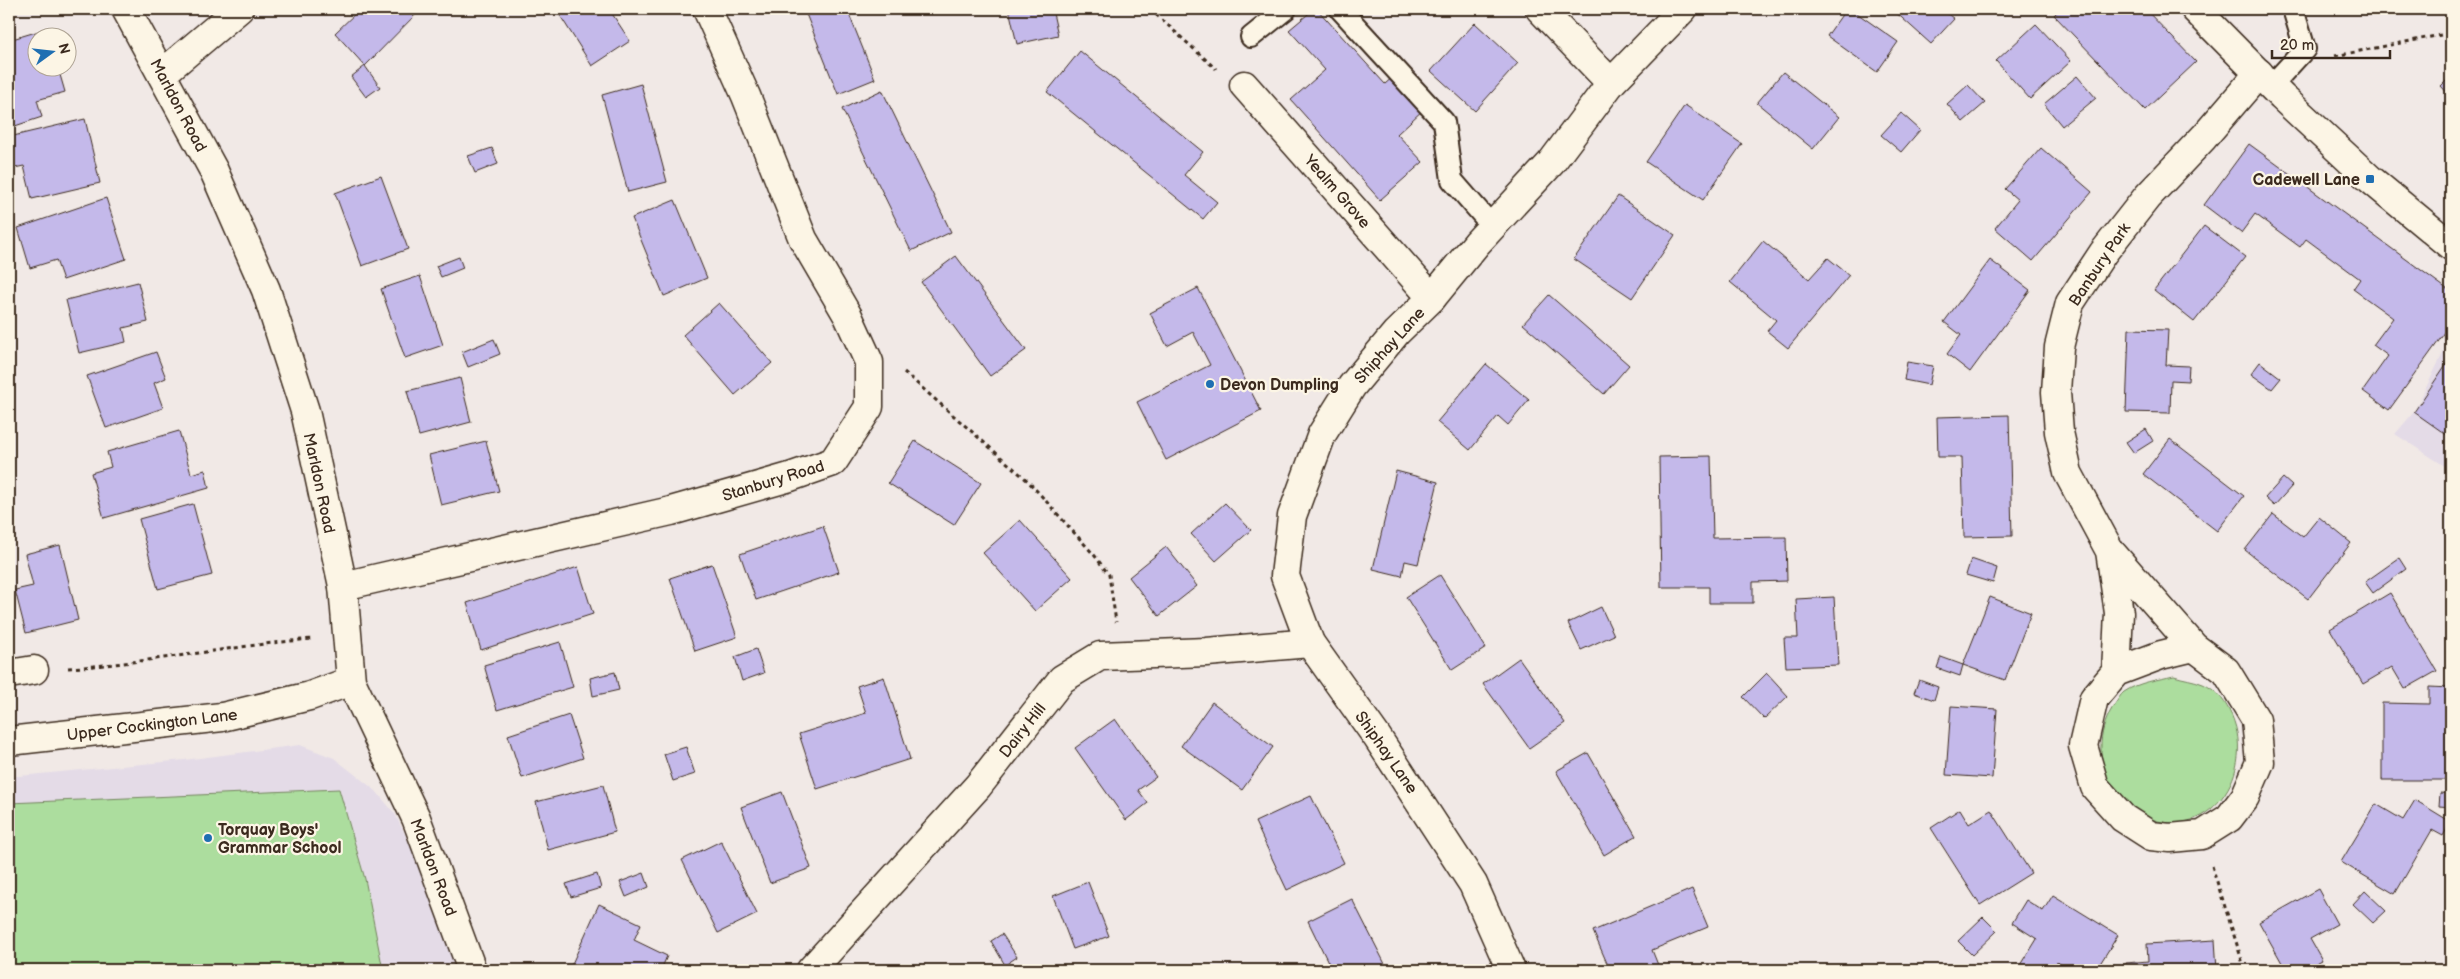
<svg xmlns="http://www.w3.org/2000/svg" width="2460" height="979" font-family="'Balsamiq Sans',sans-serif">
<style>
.built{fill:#e4dbe7}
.green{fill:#acdd9e;stroke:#74845e}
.building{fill:#c4b9ea;stroke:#3b2a1e}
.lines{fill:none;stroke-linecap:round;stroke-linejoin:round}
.service-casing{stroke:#3b2a1e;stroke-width:24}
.minor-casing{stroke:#3b2a1e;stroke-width:31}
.tertiary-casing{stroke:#3b2a1e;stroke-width:31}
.path{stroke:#3b2a1e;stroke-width:3;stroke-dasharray:4 4;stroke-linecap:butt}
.service{stroke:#fcf5e5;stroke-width:20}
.minor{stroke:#fcf5e5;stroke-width:28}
.tertiary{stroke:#fcf5e5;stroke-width:28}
.poi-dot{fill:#1f6fb2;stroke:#fcf5e5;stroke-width:2}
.labels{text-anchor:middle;stroke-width:4.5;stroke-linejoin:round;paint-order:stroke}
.street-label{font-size:16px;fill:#3b2a1e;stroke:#fcf5e5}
.poi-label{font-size:16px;font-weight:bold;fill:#3b2a1e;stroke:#fcf5e5;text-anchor:start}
</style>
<rect width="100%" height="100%" fill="#f1e9e6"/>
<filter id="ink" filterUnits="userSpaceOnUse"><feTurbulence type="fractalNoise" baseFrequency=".02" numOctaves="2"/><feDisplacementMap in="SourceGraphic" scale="10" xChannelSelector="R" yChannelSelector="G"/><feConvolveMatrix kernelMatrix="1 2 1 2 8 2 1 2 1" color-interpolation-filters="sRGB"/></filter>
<g filter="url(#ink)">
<path class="built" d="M2451 337V470L2395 434 2414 412Z
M300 745 334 758 376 791 395 814 418 861 461 970H9V777L184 760Z"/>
<path class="green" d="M2174 676C2183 679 2194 680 2203 684 2215 689 2224 700 2229 710 2261 770 2207 850 2140 814 2126 806 2115 798 2109 783 2097 757 2098 728 2115 704 2118 700 2120 695 2124 692 2139 682 2157 680 2174 676Z
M339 789 365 879 383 970H9V803Z"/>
<path class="building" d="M360 9H421L365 66 335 33Z
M556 9H609L630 41 592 66Z
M804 9H847L875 79 838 94Z
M1009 9H1052L1058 35 1017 44Z
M1314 9H1317L1385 84 1394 76 1424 109 1397 134 1423 162 1380 200 1291 100 1325 70 1289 30Z
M1846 9H1851L1898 42 1877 72 1827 36Z
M1892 9H1942L1954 19 1931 44Z
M2060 9H2145L2196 62 2145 110 2054 15Z
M1475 23 1518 63 1475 111 1431 71Z
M2036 24 2071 61 2030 99 1996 61Z
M46 29 49 38H38V68H58L65 92 37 100 42 117 9 128V40Z
M1080 51 1203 152 1184 175 1217 202 1203 219 1047 92Z
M365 66 380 87 366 97 351 77Z
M1783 72 1839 117 1813 149 1757 103Z
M2077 76 2096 98 2062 126 2044 104Z
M2451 76V97L2441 86Z
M641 84 667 182 628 192 602 95Z
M1968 85 1985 103 1963 122 1947 104Z
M882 90 951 232 911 251 842 109Z
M1685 105 1742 144 1703 200 1646 162Z
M1901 113 1920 130 1901 152 1881 135Z
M85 119 100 183 32 199 24 166 9 169V137Z
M2249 144 2451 292V324L2389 410 2363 391 2388 356 2373 345 2393 318 2353 289 2360 279 2306 239 2300 247 2255 214 2241 233 2204 205Z
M492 148 498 164 475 173 468 156Z
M2041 148 2092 192 2033 261 1995 228 2018 200 2005 189Z
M381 176 408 249 362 266 335 193Z
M1618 196 1675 235 1632 298 1574 259Z
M106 198 126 259 63 280 56 260 30 268 18 228Z
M675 200 707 278 664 296 632 218Z
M2204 226 2245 257 2194 322 2154 290Z
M1763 241 1809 279 1828 258 1849 275 1788 348 1767 331 1776 320 1730 282Z
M956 256 1026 350 990 376 921 282Z
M459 257 463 268 441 277 436 266Z
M1990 260 2030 290 1970 372 1947 354 1961 335 1944 322Z
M420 276 443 345 405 358 381 289Z
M138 282 148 322 123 328 126 342 79 353 66 300Z
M1198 288 1261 411 1166 460 1137 402 1210 365 1193 332 1167 346 1150 313Z
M1549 295 1629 365 1604 394 1523 324Z
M719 303 772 363 735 395 683 335Z
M2129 329 2168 330 2166 365 2189 366 2188 381 2171 380 2170 413 2126 412Z
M494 339 500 354 468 367 462 352Z
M156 352 166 378 154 383 163 408 106 428 87 376Z
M2451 357V438L2414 412Z
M1907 362 1933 366 1929 385 1904 380Z
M2260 362 2281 378 2272 389 2251 374Z
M1486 364 1529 400 1508 425 1498 416 1470 450 1437 422Z
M460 378 471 422 419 436 407 391Z
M2009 415 2012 536 1964 537 1962 457H1938L1937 417Z
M2146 429 2153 441 2134 453 2126 442Z
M179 431 191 474 205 470 209 488 104 518 91 473 111 467 107 452Z
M2170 439 2244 496 2217 531 2143 474Z
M486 441 499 491 441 505 429 455Z
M915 441 981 483 954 525 888 483Z
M1711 456 1713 538 1786 537 1787 581 1753 582V603H1709V587H1661L1659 457Z
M1396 471 1438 482 1418 564 1405 561 1402 576 1373 569Z
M2283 478 2292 486 2274 506 2265 498Z
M1225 503 1251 530 1216 561 1191 534Z
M193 504 212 575 158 589 139 519Z
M2273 514 2303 537 2319 517 2351 543 2308 599 2245 550Z
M1020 520 1072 578 1035 611 983 553Z
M823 526 839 572 756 600 740 554Z
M60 545 78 620 26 633 15 590 33 586 25 554Z
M1166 547 1197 586 1159 616 1129 577Z
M2399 558 2406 569 2373 593 2365 582Z
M1971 559 1997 568 1993 583 1966 575Z
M712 564 737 637 695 651 670 578Z
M578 567 593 614 481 650 467 603Z
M1440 575 1486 648 1452 670 1406 597Z
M2390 593 2437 671 2405 689 2392 667 2363 684 2330 629Z
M1834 597 1838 665 1786 667 1784 638H1798L1796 599Z
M1990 597 2031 613 2005 680 1963 665Z
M1601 607 1614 635 1581 650 1568 623Z
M560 642 573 687 497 710 484 665Z
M756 649 764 673 742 681 735 657Z
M1941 657 1963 665 1960 676 1937 668Z
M1519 658 1565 723 1529 748 1483 684Z
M615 672 619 690 593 696 590 678Z
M1767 673 1788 696 1764 719 1743 697Z
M884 677 910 759 817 789 799 734 866 713 857 686Z
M1919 680 1938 687 1934 700 1914 693Z
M2429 687 2451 688V780H2382V703L2429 704Z
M1212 702 1273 747 1242 790 1181 746Z
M1951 706 1997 709 1992 778 1946 775Z
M569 715 583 758 522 778 508 735Z
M1115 719 1156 777 1138 790 1148 803 1126 820 1075 748Z
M686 747 695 774 673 781 664 754Z
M1588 753 1636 836 1604 855 1556 771Z
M603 785 615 832 548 850 536 802Z
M782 792 811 868 770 883 741 807Z
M2440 793 2451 794V807L2439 806Z
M1311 796 1344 863 1287 890 1255 822Z
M2415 800 2451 822 2443 836 2432 830 2395 894 2341 862 2376 804 2403 820Z
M1960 809 1969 824 1991 810 2031 873 1980 905 1931 828Z
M721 841 757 914 718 933 682 860Z
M644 873 649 887 626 897 620 882Z
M597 874 601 888 571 897 566 884Z
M1088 882 1109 936 1073 949 1053 896Z
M1692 889 1708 927 1652 950 1660 970H1610L1593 931Z
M2318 889 2337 924 2310 939 2322 960 2303 970H2286L2259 922Z
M2365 891 2386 911 2373 923 2353 904Z
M2053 895 2118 935 2096 970H2070L2057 962 2052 970H2018L2037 939 2012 923 2026 900 2043 911Z
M1352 899 1385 964 1372 970H1326L1331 968 1308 921Z
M599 904 641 924 634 940 667 956 661 970H580L571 966Z
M1983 917 1997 931 1972 955 1958 941Z
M1002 934 1017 957 1005 965 991 941Z
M2215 940 2217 970H2127L2126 963 2148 961 2147 944Z"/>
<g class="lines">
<defs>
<path id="service" d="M1340 9 1444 122 1452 180 1492 226
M1251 37 1286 9
M2271 86 2305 49 2293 9"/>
<path id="minor" d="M1540 9 1611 83
M162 74 239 9
M1244 85 1432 298
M2110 551 2119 613 2116 672 2094 698 2083 746 2095 787 2123 818 2151 836 2170 838 2202 835 2229 818 2245 797 2260 762 2256 720 2226 671 2194 647 2110 551 2068 473 2059 432 2056 392 2059 347 2070 303 2103 253 2147 197 2204 137 2259 73
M343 586 671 511 790 477 833 462 869 407V362L848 316 803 239 746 96 707 9
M2116 672 2161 655 2194 647
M9 674 34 670
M811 970 978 786 1062 679 1100 656 1207 652 1310 643"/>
<path id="tertiary" d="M126 9 214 171 266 290 305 411 343 586 351 681 416 818 472 970
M2195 9 2282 97 2370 179 2451 246
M9 741 222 717 310 696 351 681
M1511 970 1473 884 1377 737 1310 643 1285 576 1292 516 1322 434 1352 386 1396 333 1432 298 1477 243 1551 163 1611 83 1683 9"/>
</defs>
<use href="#service" class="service-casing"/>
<use href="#minor" class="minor-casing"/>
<use href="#tertiary" class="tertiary-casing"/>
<path class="path" d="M1150 9 1216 69
M2335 56 2451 33
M904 372 1028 481 1095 556 1109 575 1116 622
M68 668C150 663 230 646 312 639
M2212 866 2245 970"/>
<use href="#service" class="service"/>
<use href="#minor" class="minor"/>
<use href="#tertiary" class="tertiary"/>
</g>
</g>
<g class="poi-dot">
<rect x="2365" y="174" width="10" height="10" rx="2.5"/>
<circle cx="1210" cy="384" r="5"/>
<circle cx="208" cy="838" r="5"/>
</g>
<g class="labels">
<g class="street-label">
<text transform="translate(179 105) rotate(62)" y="6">Marldon Road</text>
<text transform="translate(1338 191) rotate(49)" y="6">Yealm Grove</text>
<text transform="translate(2099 264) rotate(-56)" y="6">Banbury Park</text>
<text transform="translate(1389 345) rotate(-48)" y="6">Shiphay Lane</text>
<text transform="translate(773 480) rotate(-17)" y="6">Stanbury Road</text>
<text transform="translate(320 483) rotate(78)" y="6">Marldon Road</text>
<text transform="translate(152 724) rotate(-7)" y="6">Upper Cockington Lane</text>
<text transform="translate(1022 730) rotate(-52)" y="6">Dairy Hill</text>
<text transform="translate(1387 752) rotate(55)" y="6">Shiphay Lane</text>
<text transform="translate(434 867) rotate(69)" y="6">Marldon Road</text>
</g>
<g class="poi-label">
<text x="2360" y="185" text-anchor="end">Cadewell Lane</text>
<text x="1220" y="390">Devon Dumpling</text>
<text x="218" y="835">Torquay Boys'<tspan x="218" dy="18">Grammar School</tspan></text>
</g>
</g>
<rect width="2460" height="979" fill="none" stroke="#fcf5e5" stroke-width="30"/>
<rect x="15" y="15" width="2430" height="949" fill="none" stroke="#3b2a1e" stroke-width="2" filter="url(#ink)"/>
<g transform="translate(52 52) rotate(75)"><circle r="24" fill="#fcf5e5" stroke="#afa495"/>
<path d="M0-4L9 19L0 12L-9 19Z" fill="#1f6fb2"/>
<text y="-8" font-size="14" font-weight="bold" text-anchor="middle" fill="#3b2a1e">N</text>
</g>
<path d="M2272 50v8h118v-8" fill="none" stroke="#3b2a1e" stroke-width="2.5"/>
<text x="2280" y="50" font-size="15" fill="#3b2a1e" stroke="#fcf5e5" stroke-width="4" paint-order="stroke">20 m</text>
</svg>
